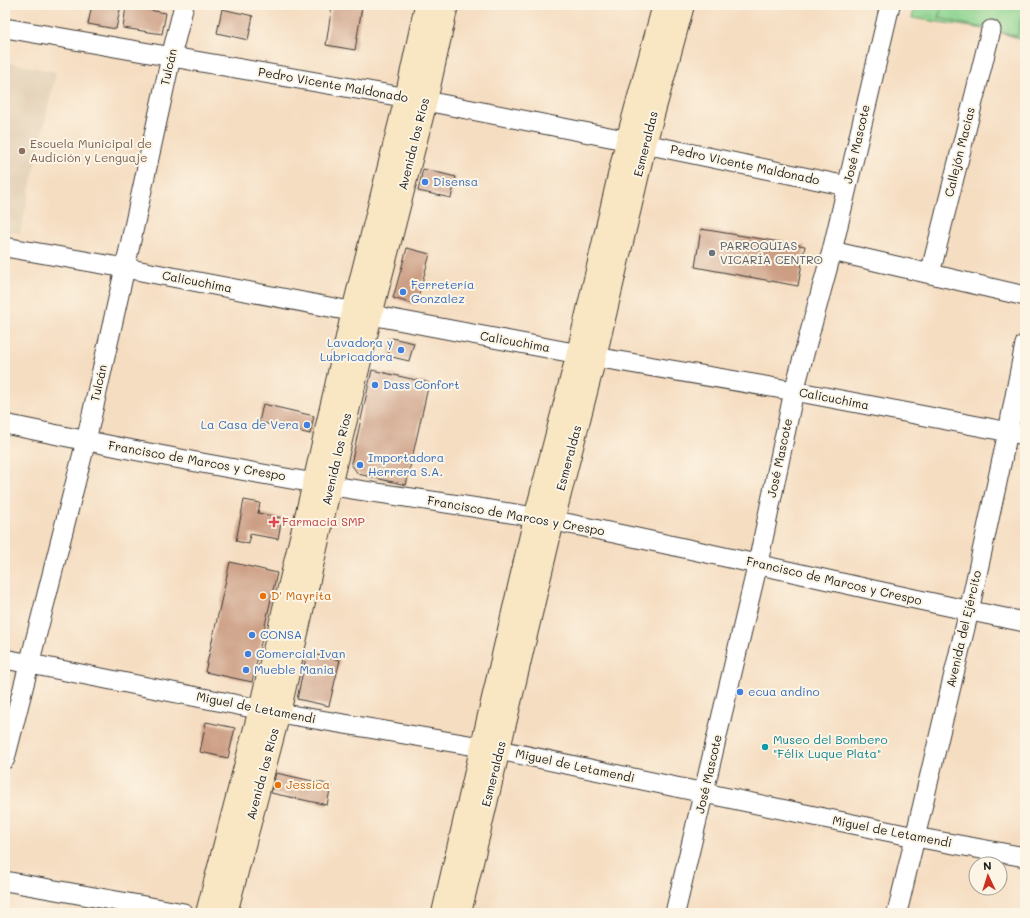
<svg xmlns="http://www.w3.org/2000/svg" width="1030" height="918" font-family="Mali,sans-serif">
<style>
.built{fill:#e0ccb1}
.grass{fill:url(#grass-tufts);stroke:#527754}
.pitch{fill:#89d28d;stroke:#527754}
.building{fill:#cc9e84}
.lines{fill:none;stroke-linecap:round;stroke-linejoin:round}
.street-casing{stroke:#3d3935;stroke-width:21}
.secondary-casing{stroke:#3d3935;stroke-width:24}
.street{stroke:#fff;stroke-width:19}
.secondary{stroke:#f9e7c3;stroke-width:22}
.education-dot{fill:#8d6e63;stroke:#fcf5e5;stroke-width:1.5}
.shop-dot{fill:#3f7fe0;stroke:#fcf5e5;stroke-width:1.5}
.worship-dot{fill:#6b7280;stroke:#fcf5e5;stroke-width:1.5}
.health-dot{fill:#e0444e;stroke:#fcf5e5;stroke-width:1.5}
.food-dot{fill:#e8710a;stroke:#fcf5e5;stroke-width:1.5}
.culture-dot{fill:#0f9aa8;stroke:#fcf5e5;stroke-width:1.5}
.labels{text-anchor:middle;stroke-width:4;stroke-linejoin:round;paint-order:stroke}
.street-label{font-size:12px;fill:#1c1c1c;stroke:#fcf5e5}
.education-label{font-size:12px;fill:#785e54;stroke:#fcf5e5;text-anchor:start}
.shop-label{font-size:12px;fill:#366cbe;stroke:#fcf5e5;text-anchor:start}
.worship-label{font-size:12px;fill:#5b616d;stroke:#fcf5e5;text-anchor:start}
.health-label{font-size:12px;fill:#be3a42;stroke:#fcf5e5;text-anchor:start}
.food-label{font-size:12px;fill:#c56008;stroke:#fcf5e5;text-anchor:start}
.culture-label{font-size:12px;fill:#0d838f;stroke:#fcf5e5;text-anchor:start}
</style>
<defs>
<pattern id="grass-tufts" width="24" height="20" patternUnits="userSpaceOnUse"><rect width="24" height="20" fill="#89d28d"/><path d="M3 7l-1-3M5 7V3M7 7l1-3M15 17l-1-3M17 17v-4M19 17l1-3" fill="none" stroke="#76b479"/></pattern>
</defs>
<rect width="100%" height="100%" fill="#fcf5e5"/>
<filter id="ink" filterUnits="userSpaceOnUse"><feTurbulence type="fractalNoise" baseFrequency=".025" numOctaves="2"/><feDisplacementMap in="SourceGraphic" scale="8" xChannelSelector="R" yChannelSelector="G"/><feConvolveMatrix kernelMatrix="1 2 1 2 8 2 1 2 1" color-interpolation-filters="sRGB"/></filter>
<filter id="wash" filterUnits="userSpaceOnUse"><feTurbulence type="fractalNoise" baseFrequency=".012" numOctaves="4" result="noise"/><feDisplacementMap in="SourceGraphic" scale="16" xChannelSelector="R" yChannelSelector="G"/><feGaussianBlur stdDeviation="0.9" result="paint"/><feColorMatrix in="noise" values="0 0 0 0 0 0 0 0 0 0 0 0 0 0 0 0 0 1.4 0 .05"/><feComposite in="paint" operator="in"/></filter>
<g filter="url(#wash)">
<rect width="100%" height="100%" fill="#f5ddc1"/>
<path class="built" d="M5 62 56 72 20 233 5 231Z"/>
<path class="grass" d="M915 5H1025V40L991 30 912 18Z"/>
<path class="pitch" d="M942 5H1024L1017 36 939 18Z"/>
<g id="blocks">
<path class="building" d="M92 5H121L116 29 88 24Z
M332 5H351L362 7 355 50 326 45Z
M126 6 166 13 162 34 123 28Z
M222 9 253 16 248 40 217 33Z
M423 169 456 177 451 198 418 191Z
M701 229 805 246 798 286 695 267Z
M407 248 430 254 416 305 393 298Z
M392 338 414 343 409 361 388 356Z
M372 370 429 383 406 485 358 474 351 464Z
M263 404 314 416 310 434 259 422Z
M244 500 260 503 258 513 282 518 278 539 250 534 249 544 236 541Z
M230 562 277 573 252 682 205 672Z
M307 653 340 660 329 706 297 699Z
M206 722 235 728 228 758 200 752Z
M276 773 331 785 327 805 271 793Z"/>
</g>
</g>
<g filter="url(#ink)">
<use href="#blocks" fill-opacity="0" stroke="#3d3935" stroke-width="1"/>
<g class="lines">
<defs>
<path id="street" d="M5 28 426 101 645 144 847 186
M5 247 125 268 371 315 595 357 794 391 1025 435
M832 251 1025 296
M930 274 991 30
M5 424C114 447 224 468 333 486 407 498 482 507 555 521 712 552 868 591 1025 622
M5 659 279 713 499 750 915 837 1025 857
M5 759 86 441 125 268 171 57 184 5
M5 881 184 913
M675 913 758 563 794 391 832 251 890 5
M897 913 969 611 1008 432 1025 344"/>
<path id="secondary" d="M207 913 260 709 314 483 353 311 406 98 426 5
M226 913 279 713 330 486 371 315 426 101 447 5
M443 913 535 518 578 353 627 141 664 5
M460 913 553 521 595 357 645 144 683 5"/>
</defs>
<use href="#street" class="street-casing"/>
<use href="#secondary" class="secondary-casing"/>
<use href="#street" class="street"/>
<use href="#secondary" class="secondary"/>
</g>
</g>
<circle class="education-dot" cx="22" cy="151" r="4"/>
<g class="shop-dot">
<circle cx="425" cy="182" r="4"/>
<circle cx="403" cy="292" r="4"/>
<circle cx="401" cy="350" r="4"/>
<circle cx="375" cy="385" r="4"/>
<circle cx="307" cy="425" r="4"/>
<circle cx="360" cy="465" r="4"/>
<circle cx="252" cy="635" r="4"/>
<circle cx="248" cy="654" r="4"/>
<circle cx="246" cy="670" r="4"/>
<circle cx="740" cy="692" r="4"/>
</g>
<circle class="worship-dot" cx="712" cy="253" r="4"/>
<path class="health-dot" d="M272 516h4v4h4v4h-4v4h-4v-4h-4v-4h4z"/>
<g class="food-dot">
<circle cx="263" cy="596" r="4"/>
<circle cx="278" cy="785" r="4"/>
</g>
<circle class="culture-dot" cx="765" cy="747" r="4"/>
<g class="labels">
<g class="street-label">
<text transform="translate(169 67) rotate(-77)" y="4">Tulcán</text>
<text transform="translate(333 85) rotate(10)" y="4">Pedro Vicente Maldonado</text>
<text transform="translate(414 144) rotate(-76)" y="4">Avenida los Ríos</text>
<text transform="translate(646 144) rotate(-76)" y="4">Esmeraldas</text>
<text transform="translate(857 144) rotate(-77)" y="4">José Mascote</text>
<text transform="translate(960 152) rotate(-76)" y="4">Callejón Macias</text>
<text transform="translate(745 165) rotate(12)" y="4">Pedro Vicente Maldonado</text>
<text transform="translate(197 282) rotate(11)" y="4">Calicuchima</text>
<text transform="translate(515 342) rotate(10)" y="4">Calicuchima</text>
<text transform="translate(99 383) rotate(-77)" y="4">Tulcán</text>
<text transform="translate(834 399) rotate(11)" y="4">Calicuchima</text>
<text transform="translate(569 458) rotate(-75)" y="4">Esmeraldas</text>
<text transform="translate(780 458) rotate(-78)" y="4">José Mascote</text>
<text transform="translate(337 459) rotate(-77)" y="4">Avenida los Ríos</text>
<text transform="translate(197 461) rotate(10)" y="4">Francisco de Marcos y Crespo</text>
<text transform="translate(516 516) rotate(10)" y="4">Francisco de Marcos y Crespo</text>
<text transform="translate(834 581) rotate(13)" y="4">Francisco de Marcos y Crespo</text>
<text transform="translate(964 629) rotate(-77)" y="4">Avenida del Ejército</text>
<text transform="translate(256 708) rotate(11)" y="4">Miguel de Letamendi</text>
<text transform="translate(575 766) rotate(12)" y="4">Miguel de Letamendi</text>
<text transform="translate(263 774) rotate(-75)" y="4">Avenida los Ríos</text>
<text transform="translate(494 774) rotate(-76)" y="4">Esmeraldas</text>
<text transform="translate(709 774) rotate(-77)" y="4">José Mascote</text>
<text transform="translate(892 832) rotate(11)" y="4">Miguel de Letamendi</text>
</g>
<g class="education-label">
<text x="30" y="148">Escuela Municipal de<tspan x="30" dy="14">Audición y Lenguaje</tspan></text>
</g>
<g class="shop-label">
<text x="433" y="186">Disensa</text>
<text x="411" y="289">Ferretería<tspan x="411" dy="14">Gonzalez</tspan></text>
<text x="393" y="347" text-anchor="end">Lavadora y<tspan x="393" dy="14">Lubricadora</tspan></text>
<text x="383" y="389">Dass Confort</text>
<text x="299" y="429" text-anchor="end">La Casa de Vera</text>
<text x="368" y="462">Importadora<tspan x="368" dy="14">Herrera S.A.</tspan></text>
<text x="260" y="639">CONSA</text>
<text x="256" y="658">Comercial Ivan</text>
<text x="254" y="674">Mueble Mania</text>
<text x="748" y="696">ecua andino</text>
</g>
<g class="worship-label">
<text x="720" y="250">PARROQUIAS<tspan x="720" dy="14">VICARÍA CENTRO</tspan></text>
</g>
<g class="health-label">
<text x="282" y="526">Farmacia SMP</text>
</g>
<g class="food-label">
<text x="271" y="600">D' Mayrita</text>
<text x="286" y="789">Jessica</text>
</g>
<g class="culture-label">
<text x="773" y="744">Museo del Bombero<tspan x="773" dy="14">"Félix Luque Plata"</tspan></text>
</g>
</g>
<rect width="1030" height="918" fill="none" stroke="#fcf5e5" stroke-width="20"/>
<g transform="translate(988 876) rotate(356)"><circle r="19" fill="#fcf5e5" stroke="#a29e95"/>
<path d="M0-3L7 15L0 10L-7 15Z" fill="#c8321e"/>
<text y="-6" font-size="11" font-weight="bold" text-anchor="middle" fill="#1c1c1c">N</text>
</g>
</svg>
